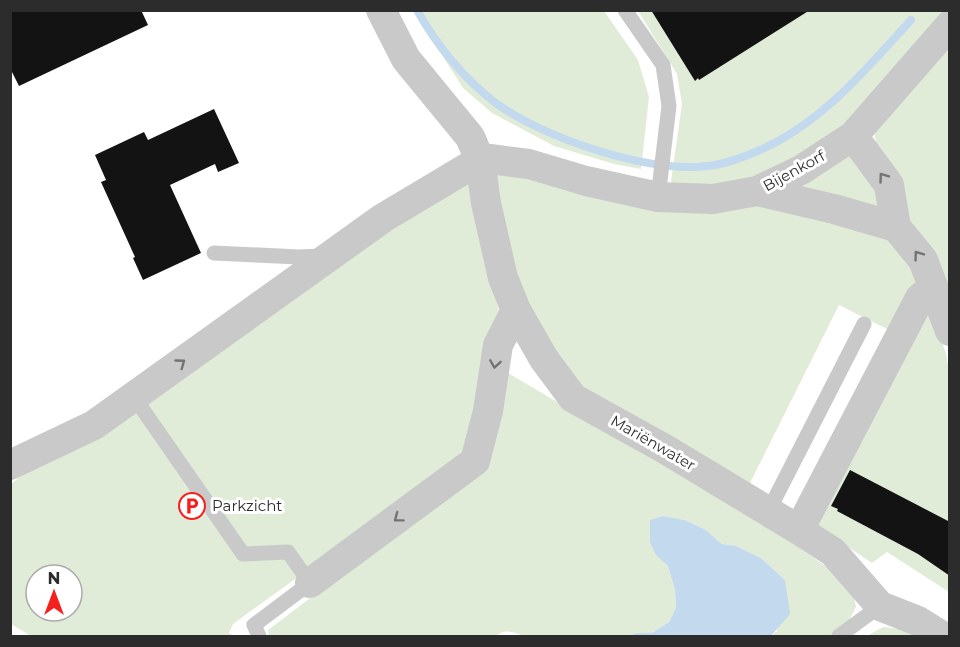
<svg xmlns="http://www.w3.org/2000/svg" width="960" height="647" font-family="Montserrat,sans-serif">
<style>
.green{fill:#e1ecd8;fill-rule:evenodd}
.water{fill:#c2d9ee}
.lines{fill:none;stroke-linecap:round;stroke-linejoin:round}
.stream{stroke:#c2d9ee;stroke-width:8}
.building{fill:#131313}
.service{stroke:#c9c9c9;stroke-width:15}
.minor{stroke:#c9c9c9;stroke-width:30}
.oneway{stroke:#737373}
.labels{text-anchor:middle;stroke-width:6;stroke-linejoin:round;paint-order:stroke}
.street-label{font-size:15px;fill:#2c2c2c;stroke:#fff}
.poi-label{font-size:15px;fill:#2c2c2c;stroke:#fff;text-anchor:start}
</style>
<rect width="100%" height="100%" fill="#fff"/>
<path class="green" d="M414 11H604L638 60 649 97 641 169 614 164 554 146 492 113 463 88Z
M638 11H947L937 28 828 140 741 185 677 192 671 181 682 104 677 74Z
M949 40V308L912 230 877 146 874 133Z
M850 153 867 167 885 214 799 193 798 183Z
M494 173 758 202 886 234 922 281 891 331 839 305 746 491 582 392 517 290Z
M468 178 485 263 504 327 486 335 468 454 233 624 229 633 234 636H31L11 624 10 485 29 469 410 213ZM36 575H72V611H36Z
M926 301 946 353 949 372V592L887 552 872 563 812 523Z
M508 373 770 527 841 577 852 589 856 607 848 622 830 636H771L777 631 785 580 761 558 736 546 722 544 706 530 685 520 663 516 657 555 668 566 675 590 676 608 669 622 652 633H636L628 636H524C513 632 505 628 496 636H271L269 635 268 630 486 465Z
M883 627 909 630 923 636H867Z"/>
<path class="water" d="M663 516 685 520 706 530 722 544 736 546 761 558 785 580 790 614 771 636H628L636 633H652L669 622 676 608 675 590 668 566 656 555 650 542V520Z"/>
<g class="lines">
<path class="stream" d="M417 10C436 44 463 77 493 101 542 138 647 173 708 166 726 164 744 157 760 150 822 123 867 68 911 20"/>
</g>
<path class="building" d="M10 10H141L148 25 19 86 10 68Z
M651 10H810L699 80 698 78 695 81Z
M214 109 239 163 218 172 215 164 170 185 201 253 143 280 133 258 135 257 101 182 106 180 95 155 144 132 148 140Z
M850 470 950 522V576L918 554 837 511 838 509 831 506Z"/>
<g class="lines">
<path class="service" d="M625 10 663 65 669 106 658 197
M214 253 299 257 322 256
M134 397 243 554 288 552 310 583 254 625 259 636
M768 512 864 324
M839 636 880 606"/>
<path class="minor" d="M381 10 406 59 470 137 480 160 486 203 503 278 516 310 544 359 573 398 665 449 799 530 833 552 880 606 918 621 942 636
M853 136 889 185 896 227 923 260 950 331
M757 191 834 209 896 227
M10 465 94 425 383 218 480 160 490 159 529 164 586 181 658 197 713 199 757 191 801 170 853 136 950 25
M799 530 920 298 933 288
M310 583 475 461 488 411 498 345 516 310"/>
</g>
<defs><path id="oneway-chevron" d="M-2-3.5L2.5 0L-2 3.5" fill="none" stroke-width="1.6" stroke-linecap="round" stroke-linejoin="round" transform="scale(1.5)"/></defs>
<g class="oneway">
<use href="#oneway-chevron" transform="translate(883 177) rotate(-126)"/>
<use href="#oneway-chevron" transform="translate(918 255) rotate(-126)"/>
<use href="#oneway-chevron" transform="translate(181 363) rotate(-36)"/>
<use href="#oneway-chevron" transform="translate(495 364) rotate(99)"/>
<use href="#oneway-chevron" transform="translate(398 518) rotate(143)"/>
</g>
<defs>
<symbol id="parking-ring" viewBox="-11 -11 22 22"><circle r="9.5" fill="#fff" stroke="#f5201d" stroke-width="1.5"/><path d="M-3.5-5.5H1a3.5 3.5 0 0 1 0 7H-1V5.5H-3.5ZM-1-3.4V-.6H.8a1.4 1.4 0 0 0 0-2.8Z" fill="#f5201d"/></symbol>
</defs>
<g fill-rule="evenodd">
<use href="#parking-ring" x="177" y="491" width="30" height="30"/>
</g>
<g class="labels">
<g class="street-label">
<text transform="translate(794 171) rotate(-29)" y="5">Bijenkorf</text>
<text transform="translate(653 443) rotate(30)" y="5">Mariënwater</text>
</g>
<g class="poi-label">
<text x="212" y="511">Parkzicht</text>
</g>
</g>
<rect width="960" height="647" fill="none" stroke="#2c2c2c" stroke-width="24"/>
<g transform="translate(54 593)"><circle r="28" fill="#ffffff" stroke="#ababab" stroke-width="1.5"/>
<path d="M0-4.5L10 22L0 15L-10 22Z" fill="#f5201d"/>
<text y="-9" font-size="16" font-weight="bold" text-anchor="middle" fill="#2c2c2c">N</text>
</g>
</svg>
